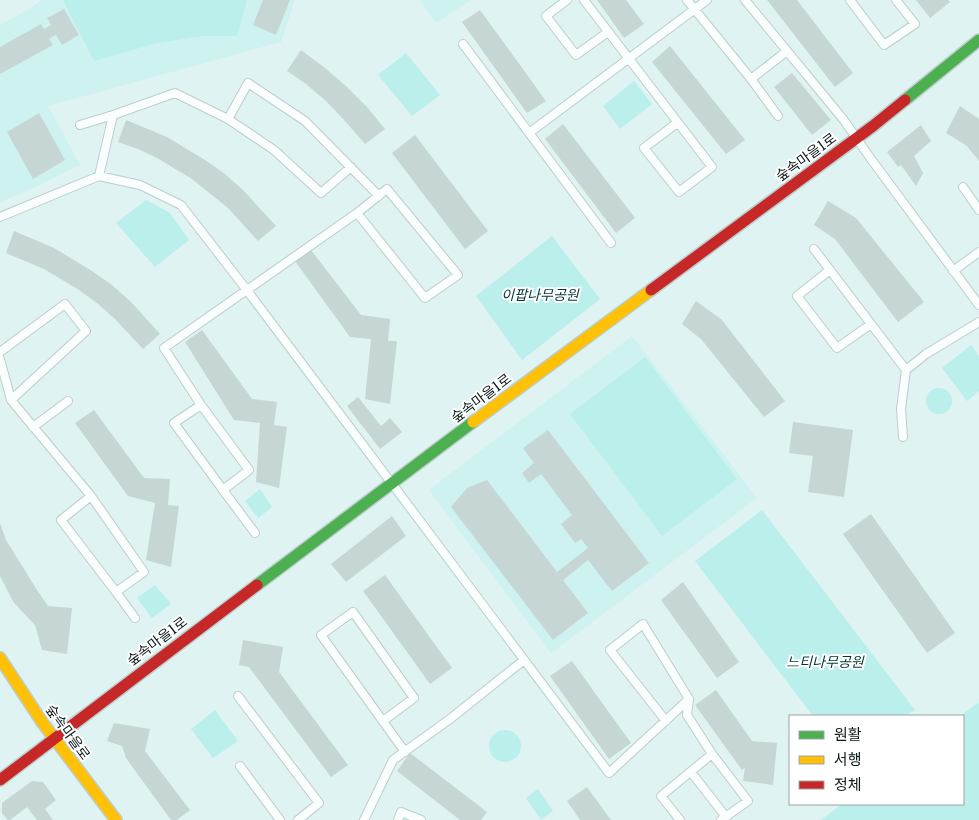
<svg xmlns="http://www.w3.org/2000/svg" width="979" height="820" font-family="'Libre Baskerville','Noto Sans KR',serif">
<style>
.built{fill:#cef2f0}
.green{fill:#baefec}
.building{fill:#c5d6d5}
.lines{fill:none;stroke-linecap:round;stroke-linejoin:round}
.lane-casing{stroke:#bccdcc;stroke-width:10}
.fast-casing{stroke:#bccdcc;stroke-width:14}
.slow-casing{stroke:#bccdcc;stroke-width:14}
.jam-casing{stroke:#bccdcc;stroke-width:14}
.lane{stroke:#fafdfd;stroke-width:8}
.fast{stroke:#4caf50;stroke-width:11}
.slow{stroke:#ffc107;stroke-width:11}
.jam{stroke:#c62828;stroke-width:11}
.labels{text-anchor:middle;stroke-width:4;stroke-linejoin:round;paint-order:stroke}
.street-label{font-size:14px;fill:#0b1919;stroke:#fff}
.park-label{font-size:14px;font-style:italic;fill:#033535;stroke:#fff}
</style>
<rect width="100%" height="100%" fill="#def3f2"/>
<path class="built" d="M41 0H295L281 42 48 106 80 165 33 188 0 202V25L29 9Z
M420 0H471L436 23Z
M632 336 757 498 551 653 429 490Z"/>
<path class="green" d="M63 0H247L237 36H203L157 43 94 61Z
M406 53 440 95 412 116 378 75Z
M634 81 652 104 620 129 603 106Z
M146 200 170 213 189 240 155 267 116 223Z
M552 236 600 299 522 360 476 296Z
M971 345 979 356V391L967 401 942 368Z
M645 357 737 479 662 536 570 414Z
M926 401a13 13 0 1 1 26 0a13 13 0 1 1-26 0Z
M260 489 272 507 258 518 245 501Z
M762 510 915 710 905 716H813L695 561Z
M155 585 171 604 152 618 137 598Z
M979 702V820H821L842 804H963V716H960Z
M215 710 238 741 213 758 191 729Z
M489 746a16 16 0 1 1 32 0a16 16 0 1 1-32 0Z
M538 789 553 811 541 820 526 798Z"/>
<path class="building" d="M263 0H290L276 35 253 25Z
M597 0H626L644 24 624 38Z
M767 0H797L853 73 835 87Z
M916 0H948L950 2 930 18Z
M64 9 79 35 62 45 56 35 49 39 53 45 0 74V47L41 24 44 29 51 25 47 18Z
M480 10 546 101 527 113 462 22Z
M670 46 745 140 726 154 652 62Z
M301 50 325 68 346 86 367 107 385 129 365 144 345 121 326 101 306 84 287 71Z
M792 73 831 120 812 135 774 87Z
M960 106 979 119V161L967 146 946 133Z
M39 113 65 160 33 179 7 132Z
M126 120 167 137 205 160 225 174 244 191 276 226 258 241 228 208 192 179 157 158 138 149 118 142Z
M563 124 635 218 616 233 545 139Z
M921 125 931 141 914 156 923 173 916 186 901 165 898 167 887 152Z
M415 135 488 231 465 249 392 153Z
M828 201 856 218 924 302 898 322 835 239 814 225Z
M14 231 54 248 92 271 112 285 131 302 160 334 143 349 115 319 98 304 79 290 44 269 6 253Z
M311 250 361 315 390 319 388 341H397L390 404 365 399 371 339 350 337 295 261Z
M696 301 722 320 785 401 764 417 701 339 682 324Z
M202 330 252 399 277 402 274 425 287 427 279 488 256 482 260 423 234 420 185 342Z
M358 397 381 426 390 418 402 432 380 449 347 406Z
M94 410 144 478 170 479 168 505 179 506 171 567 146 560 155 503 128 496 75 423Z
M793 422 853 430 844 497 808 492 813 456 789 453Z
M548 430 649 563 612 591 588 560 563 580 588 613 553 640 451 507 467 488 487 480 557 572 588 548 581 539 575 543 561 524 572 515 541 474 529 483 522 473 534 463 523 448Z
M871 514 955 633 927 653 843 534Z
M392 516 406 536 346 582 331 564Z
M0 523 6 540 37 590 48 606 72 608 67 654 42 650 35 625 14 603 0 576Z
M385 575 452 668 430 684 363 591Z
M683 582 739 662 717 678 661 600Z
M243 640 283 647 279 672 348 765 331 777 249 667 239 665Z
M572 661 631 743 609 759 550 676Z
M716 690 752 741 777 743 773 785 743 781 745 767 742 770 695 705Z
M114 723 150 729 145 751 190 810 177 820H171L126 758 122 746 107 741Z
M410 753 487 812 481 820H460L397 771Z
M32 781 43 782 56 800 45 809 53 820H37L27 807 10 820H8L2 813V803Z
M587 787 611 820H580L567 801Z"/>
<g class="lines">
<defs>
<path id="lane" d="M567 0 546 16 576 55 608 32
M584 0 712 167 679 192 644 148 677 123
M687 0 751 79 778 116
M745 0 843 119 871 159 979 305
M850 0 884 45 915 24 896 0
M463 44 611 243
M751 79 787 51
M80 125 113 115
M529 133 707 0
M351 167 321 193 274 150 228 119 248 83 305 121 379 196
M99 176 113 115 175 93 228 119
M963 187 979 210
M0 217 99 176 140 185 181 205 246 289 609 773 689 699 643 624 610 650 666 721
M814 249 906 370
M830 270 797 296 837 348 871 324
M953 271 979 252
M0 352 65 304 86 331 11 400
M0 359 11 400 91 496 144 572 116 592 61 520 91 496
M201 405 174 423 223 490 249 470 201 405 164 348 357 213 425 298 458 275 387 189 357 213
M33 427 68 401
M903 437 901 409 906 370 926 354 979 322
M223 490 255 533
M116 592 135 618
M238 696 319 803 298 820
M689 699 687 715 712 754 748 801 721 820
M383 721 414 698 353 612 321 635 405 752
M240 766 280 820
M691 772 726 817
M364 820 393 760 450 719 524 660
M398 820 401 812 421 820
M680 820 661 796 712 754"/>
<path id="fast" d="M905 100 979 40
M257 585 473 422"/>
<path id="slow" d="M473 422 651 290
M0 658 42 722 116 820"/>
<path id="jam" d="M651 290 873 126 905 100
M0 780 257 585"/>
</defs>
<use href="#lane" class="lane-casing"/>
<use href="#fast" class="fast-casing"/>
<use href="#slow" class="slow-casing"/>
<use href="#jam" class="jam-casing"/>
<use href="#lane" class="lane"/>
<use href="#fast" class="fast"/>
<use href="#slow" class="slow"/>
<use href="#jam" class="jam"/>
</g>
<g class="labels">
<g class="street-label">
<text transform="translate(806 157) rotate(-36)" y="5">숲속마을1로</text>
<text transform="translate(481 398) rotate(-37)" y="5">숲속마을1로</text>
<text transform="translate(157 641) rotate(-37)" y="5">숲속마을1로</text>
<text transform="translate(68 732) rotate(54)" y="5">숲속마을로</text>
</g>
<g class="park-label">
<text x="540" y="300">이팝나무공원</text>
<text x="825" y="667">느티나무공원</text>
</g>
</g>
<rect x="789" y="715" width="175" height="90" fill="#ffffff" stroke="#9da3a3"/>
<rect x="799" y="731" width="25" height="8" fill="#4caf50" stroke="#9da3a3"/>
<text x="834" y="740" font-size="15" fill="#0b1919">원활</text>
<rect x="799" y="756" width="25" height="8" fill="#ffc107" stroke="#9da3a3"/>
<text x="834" y="765" font-size="15" fill="#0b1919">서행</text>
<rect x="799" y="781" width="25" height="8" fill="#c62828" stroke="#9da3a3"/>
<text x="834" y="790" font-size="15" fill="#0b1919">정체</text>
</svg>
